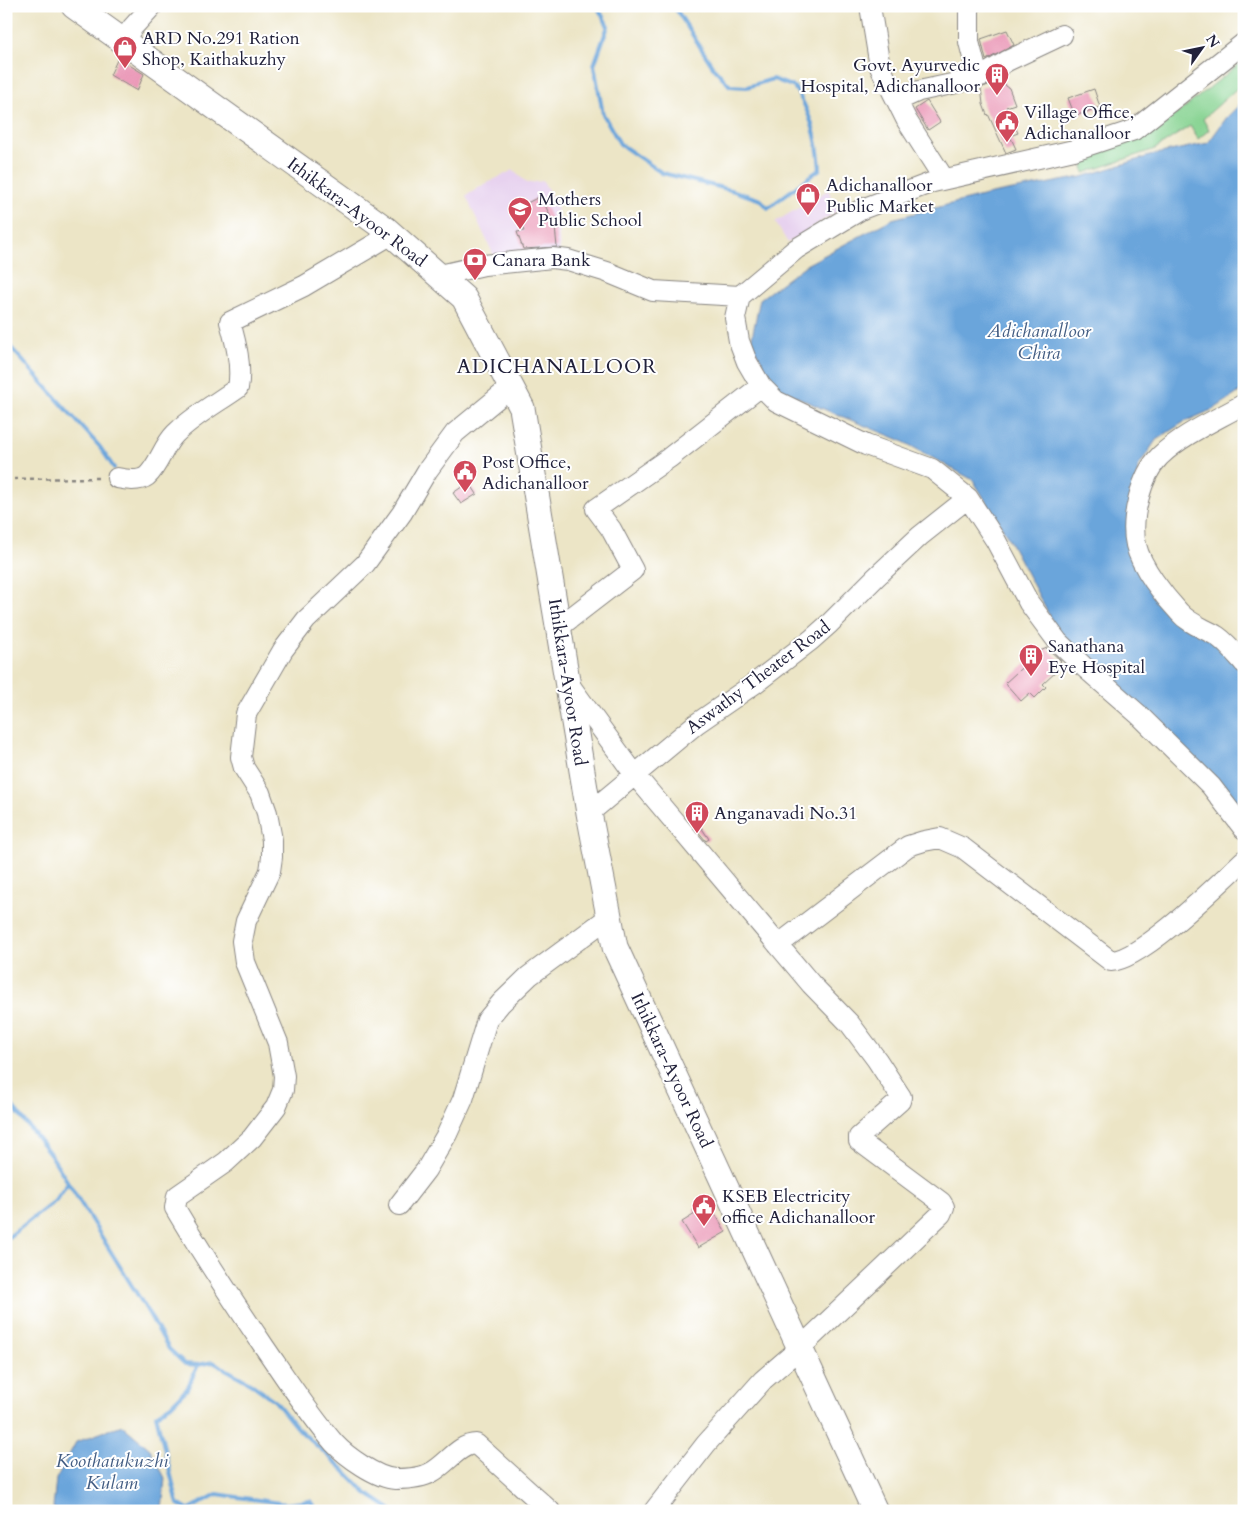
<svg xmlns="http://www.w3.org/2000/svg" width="1250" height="1517" font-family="Cardo,serif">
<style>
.built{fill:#e7d2ef}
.green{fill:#86d391;stroke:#547a66}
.water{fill:#6ba5db;stroke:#46648b}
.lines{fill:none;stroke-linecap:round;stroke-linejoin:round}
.stream{stroke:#6ba5db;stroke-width:4}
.building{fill:#ea96b6}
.minor-casing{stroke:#878480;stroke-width:22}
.major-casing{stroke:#878480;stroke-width:27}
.path{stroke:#878480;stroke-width:2.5;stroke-dasharray:4 4;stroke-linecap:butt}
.minor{stroke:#fff;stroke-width:20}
.major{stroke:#fff;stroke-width:25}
.labels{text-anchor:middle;stroke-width:4;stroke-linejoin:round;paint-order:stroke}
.poi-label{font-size:18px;fill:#22223b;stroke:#fff;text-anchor:start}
.street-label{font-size:18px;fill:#22223b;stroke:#fff}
.water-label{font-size:19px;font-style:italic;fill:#435d83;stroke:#fff}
.quarter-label{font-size:20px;letter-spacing:1px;fill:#22223b;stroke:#fff}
</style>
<rect width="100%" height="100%" fill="#fff"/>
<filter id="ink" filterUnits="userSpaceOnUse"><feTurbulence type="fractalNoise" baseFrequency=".02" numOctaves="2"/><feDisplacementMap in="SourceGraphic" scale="10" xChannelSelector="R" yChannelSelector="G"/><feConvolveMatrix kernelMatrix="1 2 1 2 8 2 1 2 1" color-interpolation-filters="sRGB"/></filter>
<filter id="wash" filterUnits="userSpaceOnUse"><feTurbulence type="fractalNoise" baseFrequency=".0096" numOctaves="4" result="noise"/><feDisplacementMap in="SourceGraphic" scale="20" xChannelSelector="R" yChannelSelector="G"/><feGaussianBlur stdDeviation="1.12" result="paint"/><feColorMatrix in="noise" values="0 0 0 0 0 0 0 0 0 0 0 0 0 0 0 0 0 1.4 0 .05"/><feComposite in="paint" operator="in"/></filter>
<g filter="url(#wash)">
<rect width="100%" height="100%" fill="#ece5c6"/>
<path class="built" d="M513 170 527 183 543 181 557 206 560 255 495 258 466 196 483 185Z
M828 190 839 210 788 243 775 222Z"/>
<path class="green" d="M1244 60V82L1203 119 1209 130 1198 139 1190 126 1155 149 1084 173 1082 155 1132 139 1178 113Z"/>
<path class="water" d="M1244 100V389L1214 409 1184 422 1156 440 1138 467 1131 522 1137 561 1223 648 1244 675V817L1057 630 1006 534 973 480 900 440 821 408 776 387 751 342 760 299 806 265 892 219 986 195 1082 177 1156 154 1208 143 1227 117Z
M122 1425 150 1449 165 1478 162 1510 60 1511 53 1508 56 1479 76 1442Z"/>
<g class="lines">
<path class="stream" d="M597 6 608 26 594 65 603 114 620 144 662 173 731 190 761 200 768 208 820 169C818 139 811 112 794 87L773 79 747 87 730 86 713 67 674 6
M6 342 100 447 114 468
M6 1098 51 1155 145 1307 169 1349 185 1364 198 1365 213 1362 250 1383 275 1401 296 1427 343 1469 366 1493 393 1511
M6 1239 55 1201 68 1183
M198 1365 187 1389 171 1405 156 1415 178 1504 188 1510 217 1494 286 1504 310 1501 317 1511"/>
</g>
<g id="blocks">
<path class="building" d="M1007 30 1014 45 986 60 981 39Z
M118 58 144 74 137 91 110 75Z
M1002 79 1006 86 1009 88 1015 104 1006 107 1018 133 1010 136 1016 149 1006 153 988 114 987 115 983 104 981 88Z
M1094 89 1100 107 1075 116 1068 98Z
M927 101 940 122 928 130 915 109Z
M541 196 555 227 557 247 523 249 517 232 524 231 515 209Z
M469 482 477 494 461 504 453 493Z
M1047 648 1061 661 1054 668 1057 671 1043 684 1046 687 1035 698 1030 693 1021 701 1005 683 1040 651Z
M697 821 709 839 706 841 692 824Z
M704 1204 707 1210 711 1207 726 1232 698 1248 682 1222 695 1214 693 1210Z"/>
</g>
</g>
<g filter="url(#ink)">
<use href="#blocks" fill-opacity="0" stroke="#878480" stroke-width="1"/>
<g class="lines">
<defs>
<path id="minor" d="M870 6 880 67 907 121 944 179
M969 6V42L978 77
M123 42 132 28 152 6
M1244 43 1134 130 1074 150 933 182 862 209 796 249 740 296 735 318 739 341 747 362 761 386 776 401 866 445 932 469 968 498 996 541 1029 603 1058 642 1083 666 1138 714 1211 786 1244 829
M897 101 919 91 961 82 984 75 1007 61 1062 35
M440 275 484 265 552 258 568 260 607 272 653 291 740 296
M511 387 455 433 427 471 402 513 365 564 306 620 283 650 246 714 241 757 244 768 260 793 267 813 272 840V857L270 871 246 921 242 941 245 962 278 1043 284 1076 283 1090 276 1107 252 1138 226 1162 177 1196 175 1208C203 1256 234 1302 265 1348 287 1380 309 1414 334 1443 347 1457 377 1478 395 1479 407 1479 422 1478 432 1472 447 1464 459 1444 476 1444L550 1511
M1244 404C1216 420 1183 434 1160 456 1141 475 1130 519 1136 545 1141 567 1164 596 1179 612 1189 624 1204 628 1217 636 1227 643 1236 654 1244 663
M117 478C126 480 139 482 147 476 159 465 163 446 175 434 194 415 217 403 238 388 242 366 236 343 230 322L304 286 392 234
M559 627 633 570 611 529 596 509 669 458 761 386
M568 683 635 775 811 984 850 1024 877 1060 901 1097 900 1101 859 1137V1141L941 1202 944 1207 941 1214 800 1348 763 1380 706 1444 654 1511
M589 813 696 724 754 684 811 640 829 624 876 577 920 536 968 498
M778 945 908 846 924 841 940 838 963 848 1111 961C1142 960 1219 883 1244 860
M399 1205 426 1170 447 1134 463 1099 487 1020 501 1003 529 976 609 917"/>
<path id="major" d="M74 6 387 230 464 298 522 408 589 813 615 947 875 1511"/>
</defs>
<use href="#minor" class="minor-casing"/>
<use href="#major" class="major-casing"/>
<path class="path" d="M6 479 102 478"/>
<use href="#minor" class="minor"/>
<use href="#major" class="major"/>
</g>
</g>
<defs>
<symbol id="shop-pin" viewBox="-11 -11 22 30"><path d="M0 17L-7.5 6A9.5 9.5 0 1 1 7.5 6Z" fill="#d1495b" stroke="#fff"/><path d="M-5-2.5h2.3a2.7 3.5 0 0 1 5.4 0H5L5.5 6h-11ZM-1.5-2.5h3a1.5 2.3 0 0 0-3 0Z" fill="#fff"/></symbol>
<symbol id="building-pin" viewBox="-11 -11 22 30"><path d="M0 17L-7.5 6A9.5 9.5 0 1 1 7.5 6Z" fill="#d1495b" stroke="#fff"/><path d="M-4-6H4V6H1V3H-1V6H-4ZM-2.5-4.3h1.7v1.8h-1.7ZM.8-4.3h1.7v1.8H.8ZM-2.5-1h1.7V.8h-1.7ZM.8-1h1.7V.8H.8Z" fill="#fff"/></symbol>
<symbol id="civic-pin" viewBox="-11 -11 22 30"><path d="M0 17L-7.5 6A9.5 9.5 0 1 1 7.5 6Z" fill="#d1495b" stroke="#fff"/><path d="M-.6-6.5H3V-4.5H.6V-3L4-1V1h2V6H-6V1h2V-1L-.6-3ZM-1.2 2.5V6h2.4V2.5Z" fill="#fff"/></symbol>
<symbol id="school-pin" viewBox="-11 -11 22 30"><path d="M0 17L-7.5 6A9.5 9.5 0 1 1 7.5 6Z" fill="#d1495b" stroke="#fff"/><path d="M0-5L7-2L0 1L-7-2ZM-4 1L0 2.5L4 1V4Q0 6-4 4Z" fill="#fff"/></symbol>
<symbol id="bank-pin" viewBox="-11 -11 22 30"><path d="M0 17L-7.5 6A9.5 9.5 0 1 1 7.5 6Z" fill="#d1495b" stroke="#fff"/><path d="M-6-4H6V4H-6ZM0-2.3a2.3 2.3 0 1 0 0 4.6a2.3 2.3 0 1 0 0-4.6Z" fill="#fff"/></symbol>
</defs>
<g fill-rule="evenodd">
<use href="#shop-pin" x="111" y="34" width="28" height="38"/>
<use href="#building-pin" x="983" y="61" width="28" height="38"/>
<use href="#civic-pin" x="993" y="108" width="28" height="38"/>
<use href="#shop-pin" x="794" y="181" width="28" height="38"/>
<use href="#school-pin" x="506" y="195" width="28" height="38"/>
<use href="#bank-pin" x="461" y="246" width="28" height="38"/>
<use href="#civic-pin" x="451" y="458" width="28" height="38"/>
<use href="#building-pin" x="1017" y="642" width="28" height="38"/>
<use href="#building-pin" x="683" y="799" width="28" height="38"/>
<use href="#civic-pin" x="690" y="1192" width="28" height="38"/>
</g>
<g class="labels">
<g class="poi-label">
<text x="142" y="44">ARD No.291 Ration<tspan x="142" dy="21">Shop, Kaithakuzhy</tspan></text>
<text x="980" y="71" text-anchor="end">Govt. Ayurvedic<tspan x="980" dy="21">Hospital, Adichanalloor</tspan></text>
<text x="1024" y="118">Village Office,<tspan x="1024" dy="21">Adichanalloor</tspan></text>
<text x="826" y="191">Adichanalloor<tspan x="826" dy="21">Public Market</tspan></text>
<text x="538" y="205">Mothers<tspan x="538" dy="21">Public School</tspan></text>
<text x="492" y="266">Canara Bank</text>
<text x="482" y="468">Post Office,<tspan x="482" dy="21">Adichanalloor</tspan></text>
<text x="1048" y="652">Sanathana<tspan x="1048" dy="21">Eye Hospital</tspan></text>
<text x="714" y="819">Anganavadi No.31</text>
<text x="722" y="1202">KSEB Electricity<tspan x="722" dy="21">office Adichanalloor</tspan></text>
</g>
<g class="street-label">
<text transform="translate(357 212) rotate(37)" y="6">Ithikkara-Ayoor Road</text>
<text transform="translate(758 677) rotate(-37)" y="6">Aswathy Theater Road</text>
<text transform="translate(568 682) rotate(81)" y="6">Ithikkara-Ayoor Road</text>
<text transform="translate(672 1070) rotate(65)" y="6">Ithikkara-Ayoor Road</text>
</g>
<g class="water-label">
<text x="1039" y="337">Adichanalloor<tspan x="1039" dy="22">Chira</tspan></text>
<text x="112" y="1467">Koothatukuzhi<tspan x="112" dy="22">Kulam</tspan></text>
</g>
<g class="quarter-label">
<text x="557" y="373">ADICHANALLOOR</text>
</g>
</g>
<rect width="1250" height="1517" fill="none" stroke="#fff" stroke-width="25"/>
<g transform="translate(1202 48) rotate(57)" stroke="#ffffff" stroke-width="4" paint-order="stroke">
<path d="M0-4L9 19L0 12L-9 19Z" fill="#22223b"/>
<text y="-8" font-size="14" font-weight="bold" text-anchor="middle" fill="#22223b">N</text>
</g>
</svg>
